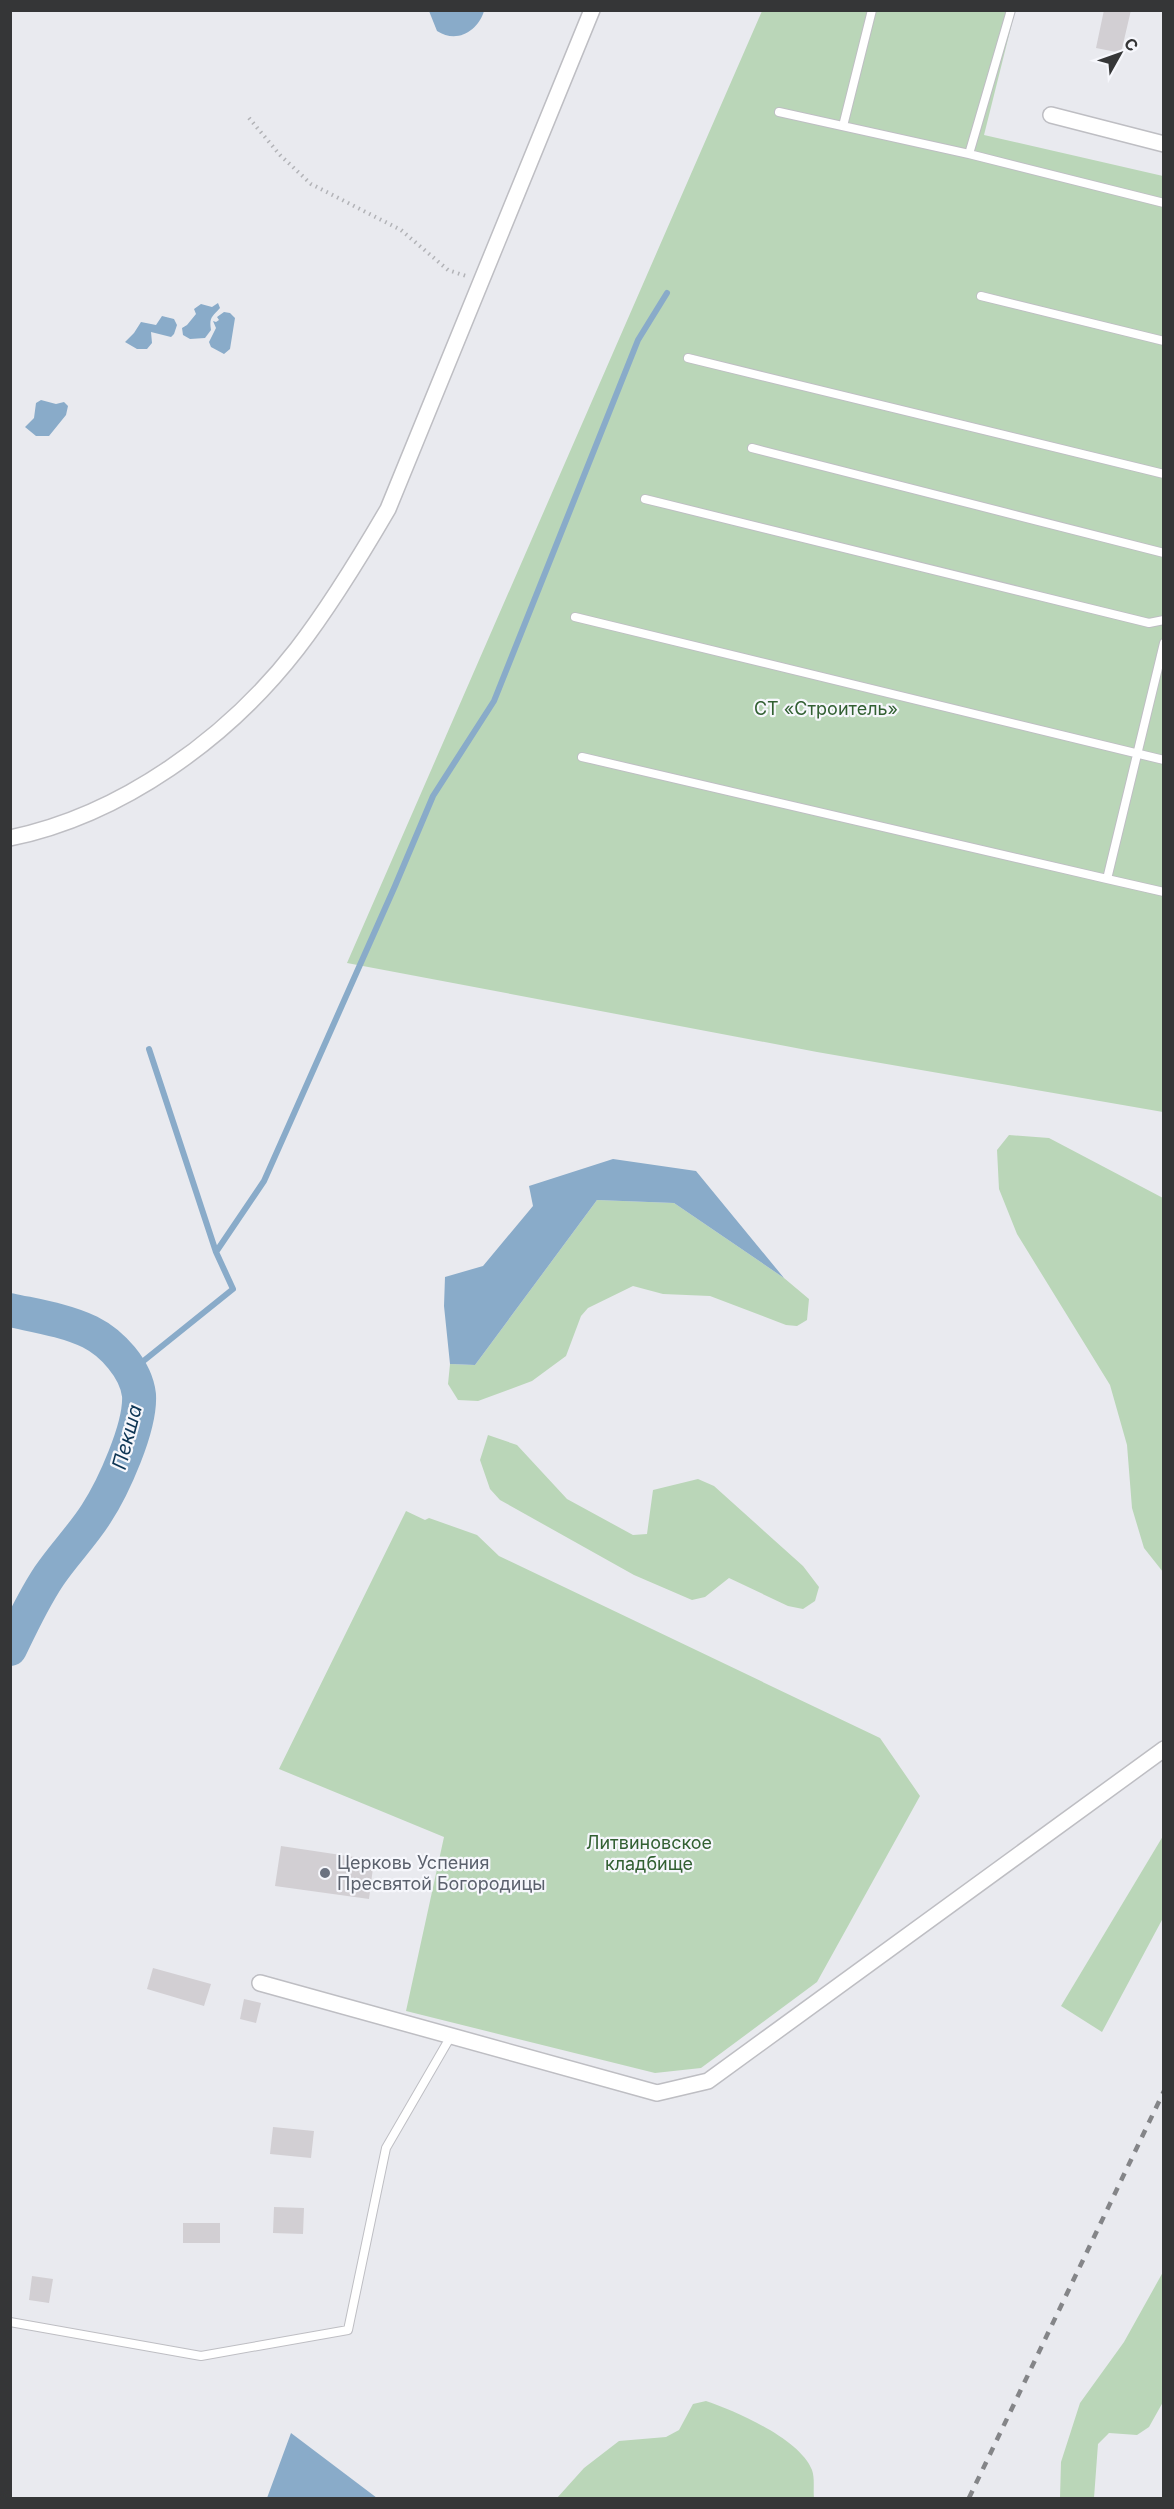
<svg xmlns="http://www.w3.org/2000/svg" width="1174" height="2509" font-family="Inter,sans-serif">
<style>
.green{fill:#bad6b8}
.water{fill:#89abc9}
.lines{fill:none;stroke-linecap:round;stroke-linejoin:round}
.stream{stroke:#89abc9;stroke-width:6}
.river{stroke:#89abc9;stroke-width:34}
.building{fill:#d2cfd3}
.lane-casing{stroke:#bebec3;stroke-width:10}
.street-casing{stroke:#bebec3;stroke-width:18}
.path{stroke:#b2b3b7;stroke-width:4;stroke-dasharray:1.5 4.5;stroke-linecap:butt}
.lane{stroke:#fff;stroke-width:8}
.street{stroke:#fff;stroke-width:15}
.rail{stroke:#848588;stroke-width:4.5;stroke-dasharray:8 8;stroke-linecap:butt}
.worship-dot{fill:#6b7280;stroke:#f6f7fc;stroke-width:2}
.labels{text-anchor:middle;stroke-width:4.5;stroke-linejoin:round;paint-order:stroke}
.park-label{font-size:18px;fill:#326032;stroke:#f6f7fc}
.worship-label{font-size:18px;fill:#5b616d;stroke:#f6f7fc;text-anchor:start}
.water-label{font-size:20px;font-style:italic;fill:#0d3554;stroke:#f6f7fc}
</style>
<rect width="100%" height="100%" fill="#e9eaef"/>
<path class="green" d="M762 11H1015L984 135 1163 176V1112L817 1052 347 963Z
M1009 1135 1049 1138 1163 1198V1572L1144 1548 1132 1508 1127 1445 1110 1385 1017 1234 999 1189 997 1150Z
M597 1200 674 1203 784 1278 809 1299 807 1320 797 1326 786 1325 710 1296 663 1294 633 1286 588 1308 581 1316 566 1356 532 1381 478 1401 458 1400 448 1384 450 1364 475 1365Z
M488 1435 517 1445 567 1499 633 1535 647 1534 653 1490 698 1479 714 1486 803 1566 819 1587 815 1601 803 1609 788 1606 729 1578 705 1597 692 1600 634 1575 500 1500 490 1489 480 1460Z
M406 1511 425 1520 429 1518 477 1535 499 1556 880 1738 920 1796 817 1982 701 2068 655 2073 406 2011 444 1837 279 1769Z
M1163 1836V1918L1102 2032 1061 2006Z
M1163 2272V2402L1149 2427 1137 2435 1109 2433 1098 2444 1094 2498H1060L1061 2462 1080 2403 1124 2342Z
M706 2401C736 2411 800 2439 812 2470 815 2478 813 2490 814 2498H557L584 2468 619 2441 666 2437 679 2430 693 2404Z"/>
<path class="water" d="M429 11V10L484 11C478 31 457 44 437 31Z
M218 303 220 308C212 317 209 317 211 330L205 338 190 339 183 335 182 328 187 325 196 314 194 309 201 304 212 307Z
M224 312 230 313 235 318 230 349 224 354 211 347 209 342 216 328 213 321 216 322 219 320 217 317Z
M162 316 174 319 177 325 174 334 171 337 151 332 152 343 147 349H137L125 342 134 333 141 322 156 325Z
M41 400 56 404 64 402 68 406 66 415 49 436H36L25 427 34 418 36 403Z
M613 1159 696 1171 784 1278 674 1203 597 1200 475 1365 450 1364 444 1306 445 1277 483 1266 533 1206 529 1186Z
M291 2433 377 2498H267Z"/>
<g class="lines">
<path class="stream" d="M149 1049 216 1252
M131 1371 233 1289 216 1252 264 1181 395 886 433 796 494 701 638 340 667 293"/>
<path class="river" d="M10 1310C37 1316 65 1320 90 1332 112 1343 136 1369 139 1395 141 1427 113 1488 96 1514 82 1536 63 1555 49 1576 33 1600 22 1624 10 1649"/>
</g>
<path class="building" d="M1104 10H1131L1121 53 1096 48Z
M281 1846 374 1860 369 1899 275 1886Z
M153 1968 211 1984 204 2006 147 1989Z
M244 1999 261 2003 256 2023 240 2019Z
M273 2127 314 2131 311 2158 270 2154Z
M274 2207 304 2208 303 2234 273 2233Z
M183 2223H220V2243H183Z
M32 2276 53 2279 49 2303 29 2300Z"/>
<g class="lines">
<defs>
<path id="lane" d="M1011 10 969 154 1164 203
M779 112 969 154
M843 126 872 10
M981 296 1164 341
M688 358 1164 474
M752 448 1164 553
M645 499 1149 623 1164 620
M575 617 1164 760
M1164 643 1107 879 1164 892
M582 757 1107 879
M10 2322 201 2356 348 2330 386 2148 451 2036"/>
<path id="street" d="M1051 115 1164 144
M10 838C122 815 228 738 297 649 331 605 360 557 388 509L592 10
M260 1983 657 2093 708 2081 1164 1749"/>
</defs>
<use href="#lane" class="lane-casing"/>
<use href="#street" class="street-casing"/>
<path class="path" d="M249 118 280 155 311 184 401 230 448 270 466 276"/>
<use href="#lane" class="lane"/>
<use href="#street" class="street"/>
<path class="rail" d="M969 2498 1164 2091"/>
</g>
<circle class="worship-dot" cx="325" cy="1873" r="6"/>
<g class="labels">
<g class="park-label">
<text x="826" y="715">СТ «Строитель»</text>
<text x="649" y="1849">Литвиновское<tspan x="649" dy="21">кладбище</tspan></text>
</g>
<g class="worship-label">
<text x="337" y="1869">Церковь Успения<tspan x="337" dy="21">Пресвятой Богородицы</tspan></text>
</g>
<g class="water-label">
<text transform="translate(127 1437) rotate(-75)" y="7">Пекша</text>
</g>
</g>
<rect width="1174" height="2509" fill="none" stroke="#353637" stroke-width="24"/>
<g transform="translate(1120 54) rotate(50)" stroke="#f6f7fc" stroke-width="4.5" paint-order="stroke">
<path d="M0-4.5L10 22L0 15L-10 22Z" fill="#353637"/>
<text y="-9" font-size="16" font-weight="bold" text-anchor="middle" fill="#353637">С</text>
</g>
</svg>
